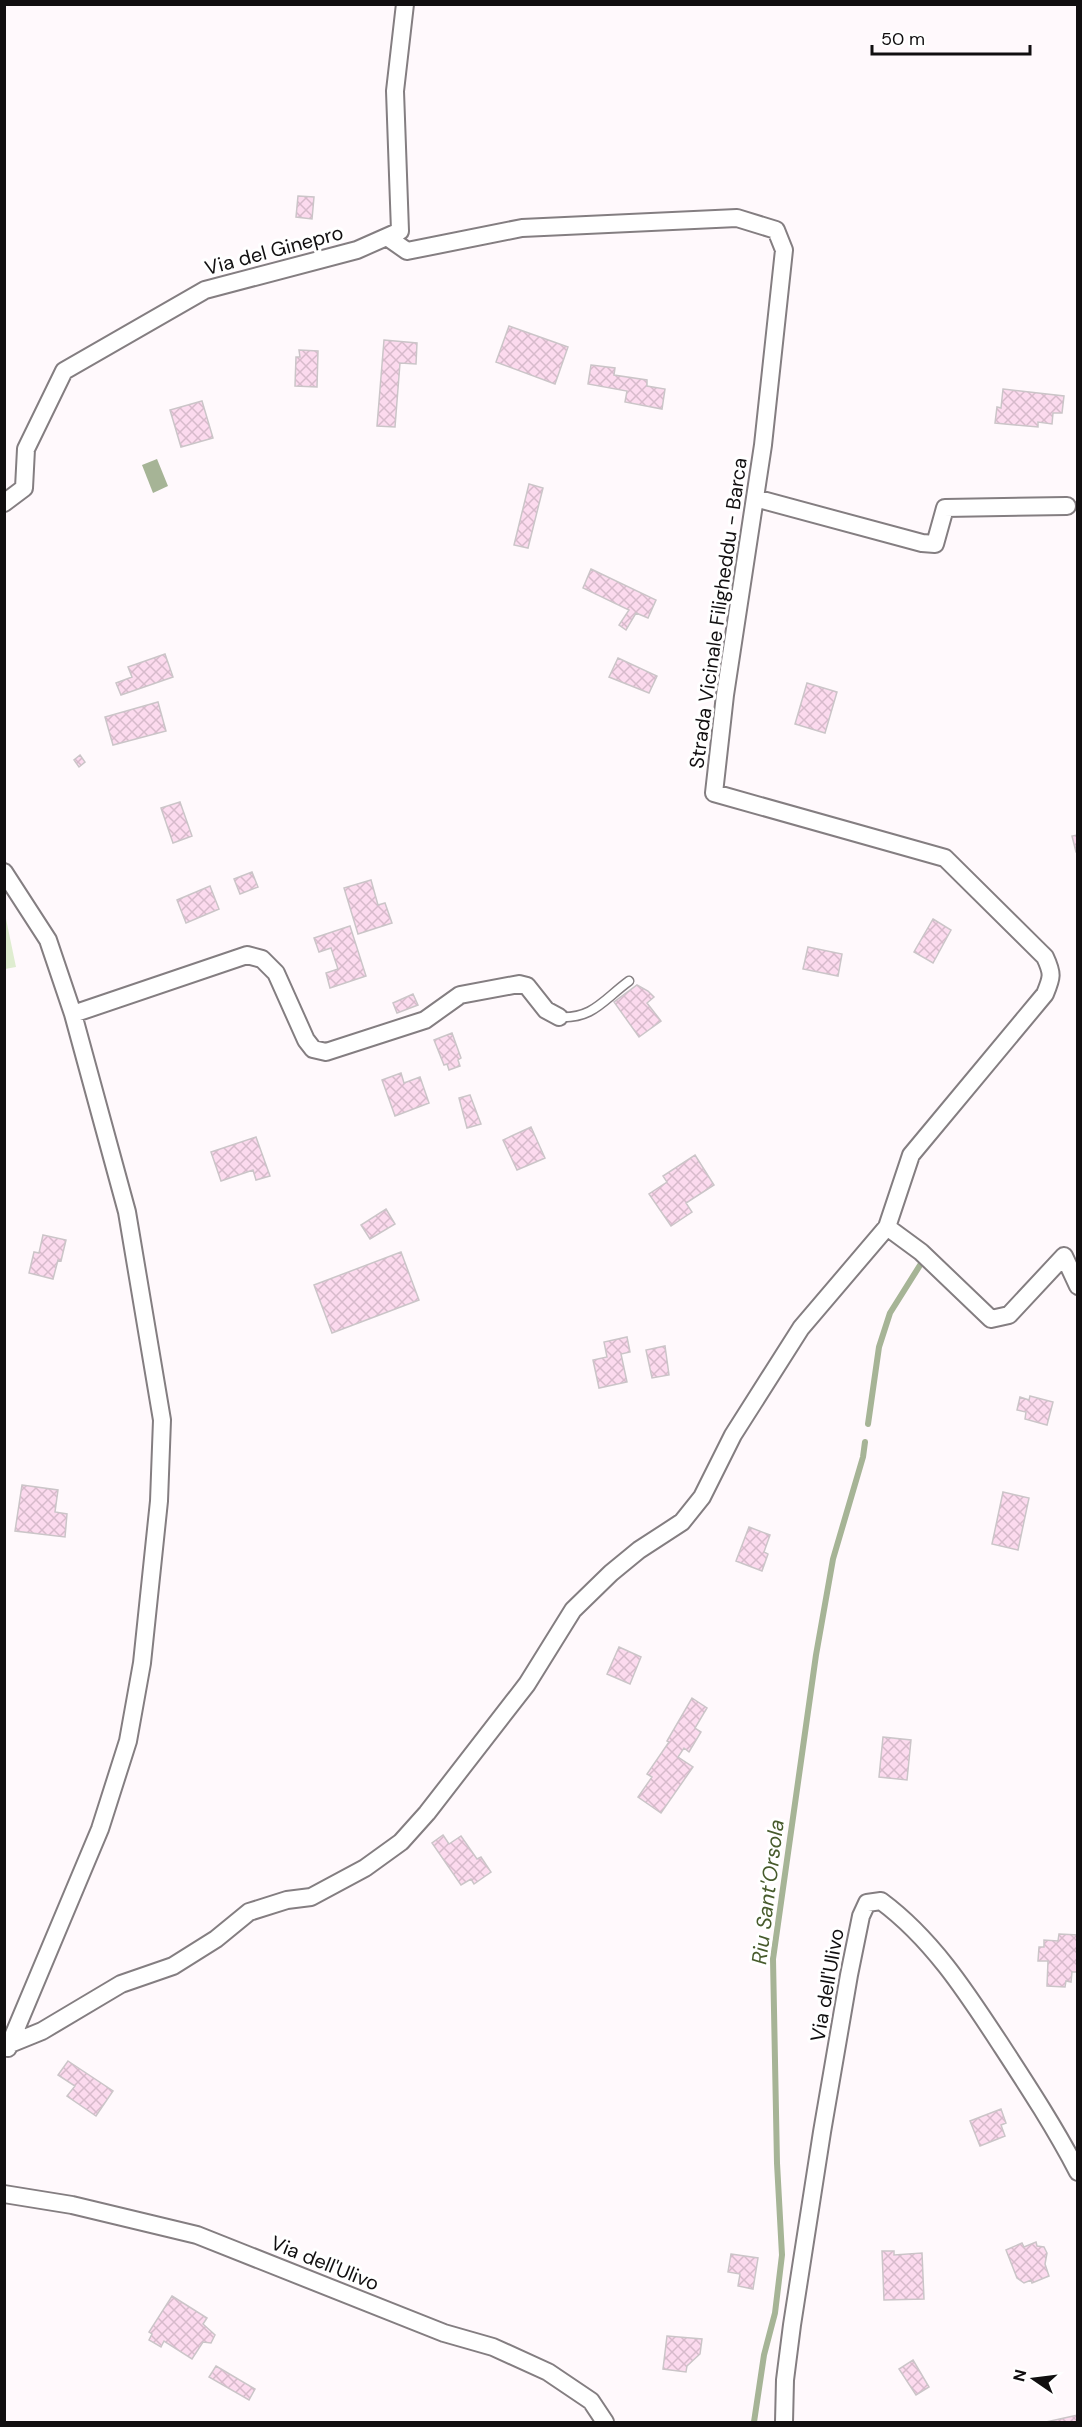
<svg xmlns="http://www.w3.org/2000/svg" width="1082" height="2427" font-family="'DM Sans',sans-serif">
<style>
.pitch{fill:#dfedd0}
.water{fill:#a6b496}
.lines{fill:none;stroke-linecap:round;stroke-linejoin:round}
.stream{stroke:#a6b496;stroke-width:6}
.building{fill:url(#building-cross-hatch);stroke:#cbc5c8;stroke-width:1.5}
.service-casing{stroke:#847e81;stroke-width:11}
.minor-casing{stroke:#847e81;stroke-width:20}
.service{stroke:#fff;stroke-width:8}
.minor{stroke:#fff;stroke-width:16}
.labels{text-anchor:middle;stroke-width:6;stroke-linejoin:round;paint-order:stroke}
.street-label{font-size:20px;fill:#110f10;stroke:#fff}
.water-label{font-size:21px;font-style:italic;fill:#475b2c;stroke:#fff}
</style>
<defs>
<pattern id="building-cross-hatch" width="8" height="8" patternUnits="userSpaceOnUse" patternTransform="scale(1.5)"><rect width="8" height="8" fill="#fcdaee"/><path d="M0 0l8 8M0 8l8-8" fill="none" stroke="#d7bacb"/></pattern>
</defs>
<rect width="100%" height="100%" fill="#fff9fc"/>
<path class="pitch" d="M5 914 16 967 5 969H4Z"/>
<path class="water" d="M157 459 168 486 153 493 142 465Z"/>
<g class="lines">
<path class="stream" d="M868 1424 879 1347 890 1313 922 1262
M754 2422 764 2355 775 2313 782 2255 777 2163 773 1959 816 1655 833 1559 863 1457 865 1442"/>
</g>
<path class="building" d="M298 196 314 197 312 219 296 217Z
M509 326 568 347 555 384 496 362Z
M384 340 417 343 416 364 400 363 395 427 377 426Z
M299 350 318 351 317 387 295 386 296 357H300Z
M591 365 615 368 614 375 647 380V386L665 389 662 409 625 402 627 391 588 384Z
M1003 389 1064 396 1062 413H1053L1052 424 1038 422V427L995 423 997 407 1001 408Z
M202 401 213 438 181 447 170 410Z
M529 484 543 488 528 548 514 545Z
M591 569 656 600 648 618 636 613 626 630 619 625 629 610 583 588Z
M165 654 173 677 121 695 116 683 132 677 128 667Z
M618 658 657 676 649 693 609 677Z
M807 683 837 692 825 733 795 724Z
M158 702 166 731 113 745 105 717Z
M80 755 85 762 79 767 74 760Z
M180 802 192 836 173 843 161 808Z
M1078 835V852H1076L1072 836Z
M252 872 258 887 240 894 234 879Z
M371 880 378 905 385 903 392 923 358 934 344 888Z
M210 886 219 909 186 923 177 900Z
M933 919 951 930 933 963 914 952Z
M350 926 366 976 330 988 326 973 338 969 331 948 319 952 314 938Z
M808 947 842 954 838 976 803 969Z
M637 985 648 991 654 997 647 1003 661 1021 639 1037 614 1002Z
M413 994 418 1005 397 1013 393 1003Z
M452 1033 461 1058 458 1060 460 1066 449 1070 447 1064 444 1065 434 1040Z
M401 1073 404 1083 420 1077 429 1103 395 1116 382 1080Z
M470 1095 481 1124 467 1128 459 1098Z
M531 1127 545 1158 517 1170 503 1140Z
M256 1137 270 1176 256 1180 253 1170 221 1181 211 1152Z
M695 1155 714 1185 686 1203 692 1212 671 1226 649 1194 667 1182 663 1176Z
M386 1209 395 1224 370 1239 361 1225Z
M43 1235 66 1240 61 1261 58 1260 53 1279 29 1273 34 1252 39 1253Z
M401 1252 419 1300 332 1333 314 1285Z
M627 1337 630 1352 621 1354 627 1382 599 1388 593 1360 607 1357 604 1342Z
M665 1346 669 1375 652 1378 646 1350Z
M1030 1396 1053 1402 1047 1425 1025 1419 1026 1412 1017 1410 1020 1397 1029 1400Z
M22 1485 58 1490 55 1512 67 1514 65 1537 15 1531Z
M1003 1492 1029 1498 1018 1550 992 1544Z
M749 1527 770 1535 764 1552 768 1554 762 1571 736 1561Z
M619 1647 641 1657 630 1684 607 1674Z
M692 1698 707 1708 695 1728 701 1732 689 1752 684 1748 678 1757 693 1767 661 1813 638 1797 652 1777 647 1774 669 1742 667 1741Z
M883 1737 911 1740 907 1780 879 1777Z
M443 1835 449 1844 461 1836 477 1859 481 1857 491 1872 474 1884 471 1879 461 1885 432 1843Z
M1059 1934 1078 1935V1972H1072L1071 1982 1066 1981 1065 1987 1047 1986 1048 1961H1038L1039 1947H1044V1940L1058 1941Z
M68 2061 113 2091 96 2116 67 2096 75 2086 58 2075Z
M1001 2109 1006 2123 1001 2125 1005 2136 980 2146 970 2121Z
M1036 2242 1037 2246 1044 2247 1047 2253 1045 2264 1049 2276 1032 2283 1031 2280 1024 2283 1017 2278 1006 2250 1022 2243 1024 2247Z
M882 2251H894V2255L922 2253 924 2299 884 2300Z
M731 2254 758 2258 753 2289 738 2286 740 2274 728 2272Z
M172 2296 207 2318 203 2324 215 2335 211 2343 203 2342 192 2359 164 2341 161 2347 149 2340 152 2334 149 2332Z
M667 2336 702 2339 700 2354 687 2366 686 2372 663 2369Z
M913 2360 929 2387 916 2395 899 2369Z
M216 2366 255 2389 249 2400 209 2377Z
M1078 2415V2422H1046Z"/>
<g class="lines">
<defs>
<path id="service" d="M559 1017C593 1019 603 1000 629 981"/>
<path id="minor" d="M755 498 922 543 935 544 945 508 1067 506
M4 503 24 488 26 449 64 371 205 290 357 250 400 231 395 91 405 4
M4 872 48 940 73 1014 127 1212 162 1420 159 1501 142 1663 128 1741 100 1829 8 2048
M73 1014 247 955 262 959 276 973 306 1040 313 1049 326 1052 425 1020 460 995 519 984 527 986 546 1010 559 1017
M887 1227 921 1252 991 1319 1009 1315 1064 1256 1078 1286
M10 2044 42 2031 121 1984 173 1966 216 1939 249 1912 287 1900 311 1897 365 1868 401 1842 427 1813 527 1684 573 1610 611 1573 639 1550 682 1522 702 1497 733 1435 801 1328 887 1227 911 1155 1045 994C1052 977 1053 974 1045 957L945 858 714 793 725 695 763 445 784 250 776 230 737 218 522 228 407 251 387 237
M4 2194 72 2205 197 2235 444 2333 493 2347 548 2372 591 2401 605 2422
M784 2422 785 2380 792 2325 822 2132 849 1975 861 1916 867 1903 881 1901C931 1938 965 1990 999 2042 1027 2085 1054 2126 1078 2172"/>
</defs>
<use href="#service" class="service-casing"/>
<use href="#minor" class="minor-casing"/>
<use href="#service" class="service"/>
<use href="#minor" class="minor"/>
</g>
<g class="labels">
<g class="street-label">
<text transform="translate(274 250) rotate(-15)" y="7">Via del Ginepro</text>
<text transform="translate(718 613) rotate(-82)" y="7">Strada Vicinale Filigheddu - Barca</text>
<text transform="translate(827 1985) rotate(-80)" y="7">Via dell'Ulivo</text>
<text transform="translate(325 2263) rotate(22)" y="7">Via dell'Ulivo</text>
</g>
<g class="water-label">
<text transform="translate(768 1892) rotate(-83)" y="7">Riu Sant'Orsola</text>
</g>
</g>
<rect width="1082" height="2427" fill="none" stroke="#110f10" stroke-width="12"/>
<g transform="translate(1034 2379) rotate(284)" stroke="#ffffff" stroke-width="4.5" paint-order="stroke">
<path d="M0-4.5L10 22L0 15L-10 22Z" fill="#110f10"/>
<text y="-9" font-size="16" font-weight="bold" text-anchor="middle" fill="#110f10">N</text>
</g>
<path d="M872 45v9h158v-9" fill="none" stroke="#110f10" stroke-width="3"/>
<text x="881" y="45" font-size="18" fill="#110f10" stroke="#ffffff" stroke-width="4.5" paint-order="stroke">50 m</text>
</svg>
